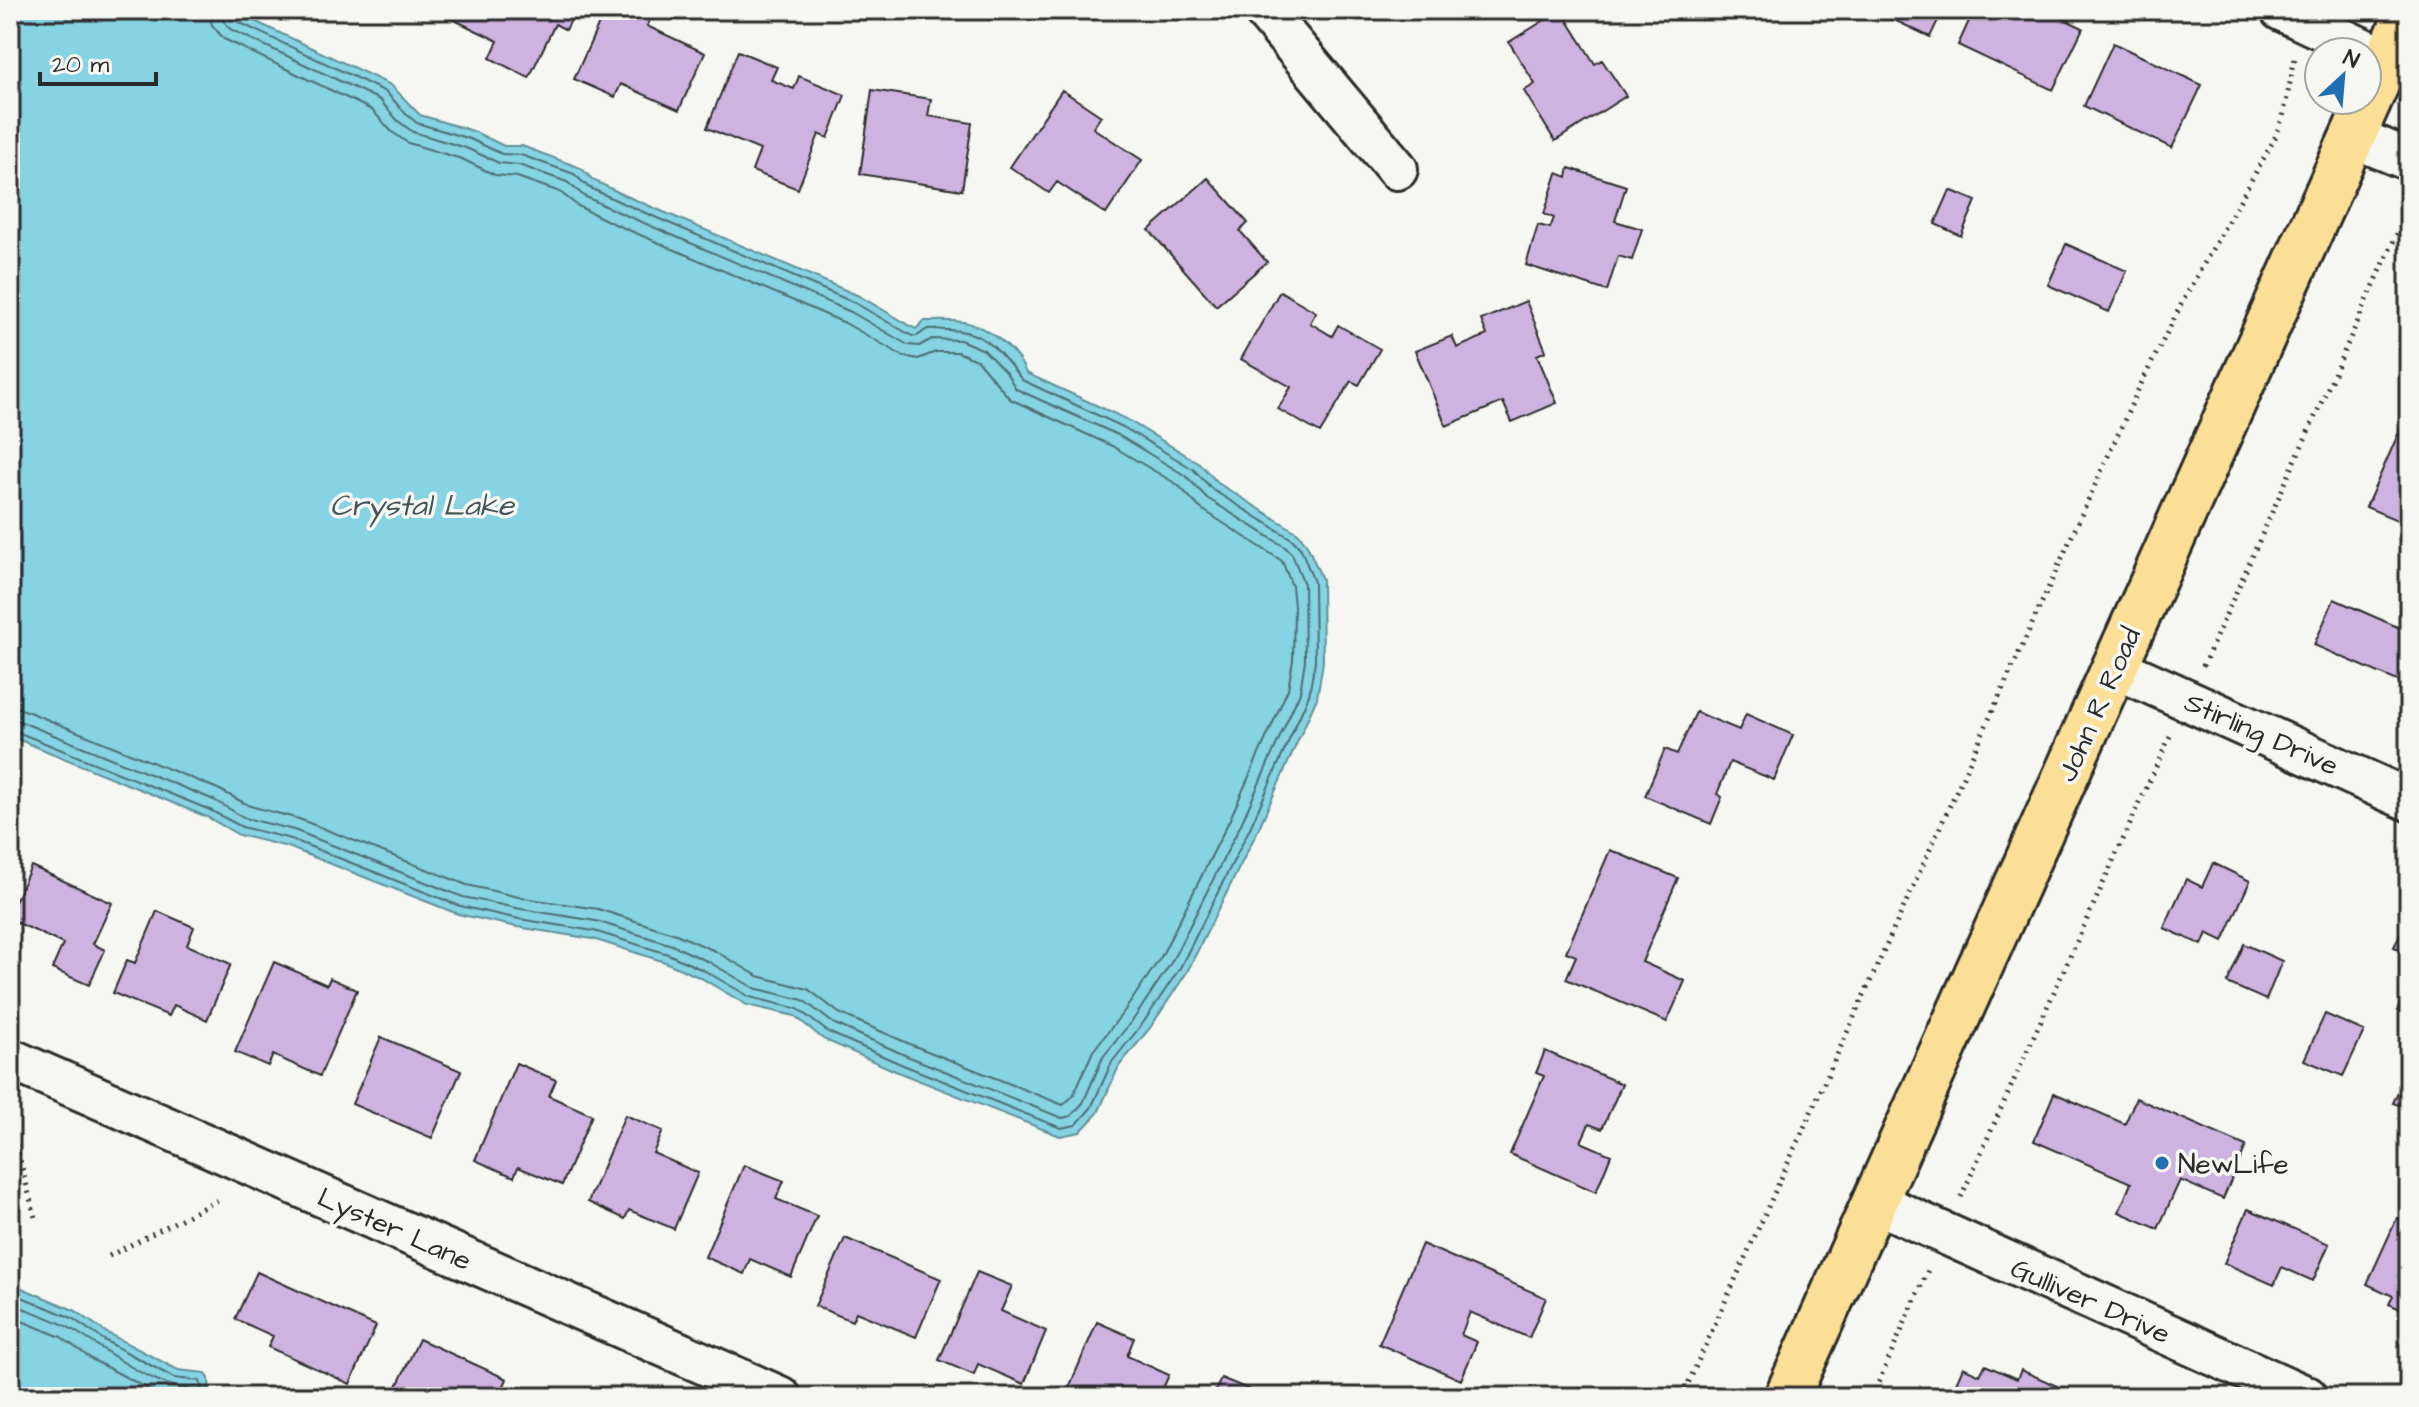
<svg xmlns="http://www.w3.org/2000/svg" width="2419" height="1407" font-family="'Architects Daughter',sans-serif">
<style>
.water{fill:#85d3e3;stroke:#619099;stroke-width:2}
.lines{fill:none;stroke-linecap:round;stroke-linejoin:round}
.shore{stroke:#4f6e75;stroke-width:2}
.building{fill:#ceb3e1;stroke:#2b2b2b;stroke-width:2}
.minor-casing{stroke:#2b2b2b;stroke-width:46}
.major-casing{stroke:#2b2b2b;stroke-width:50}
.path{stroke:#2b2b2b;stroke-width:5;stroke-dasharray:2 6;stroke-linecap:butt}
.minor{stroke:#f6f6f2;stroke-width:40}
.major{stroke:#fbdf96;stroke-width:44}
.poi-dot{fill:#1f6fb2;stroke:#f6f6f2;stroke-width:3}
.labels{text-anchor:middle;stroke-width:7;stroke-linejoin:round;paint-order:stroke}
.street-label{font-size:28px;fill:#2b2b2b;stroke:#f6f6f2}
.poi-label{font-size:28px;fill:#2b2b2b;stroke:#f6f6f2;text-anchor:start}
.water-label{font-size:30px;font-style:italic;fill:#425559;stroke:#f6f6f2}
</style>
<rect width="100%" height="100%" fill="#f6f6f2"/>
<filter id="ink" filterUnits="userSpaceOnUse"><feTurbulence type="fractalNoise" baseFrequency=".0125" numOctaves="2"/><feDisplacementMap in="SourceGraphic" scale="16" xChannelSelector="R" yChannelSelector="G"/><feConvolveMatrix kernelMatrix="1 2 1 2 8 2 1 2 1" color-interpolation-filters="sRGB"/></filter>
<g filter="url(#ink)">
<path class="water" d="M10 10H231L391 85 420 115 473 131 504 146H522L581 168 593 180 624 195 859 296 916 329 924 321C936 321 950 320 963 322 988 326 1017 350 1026 373L1126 419 1199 463 1218 483 1298 533 1307 545 1322 579 1323 662 1317 698 1257 832 1187 972 1150 1028 1119 1066 1098 1113 1080 1132 1060 1136 900 1073 823 1039 795 1016 747 1005 701 978 665 962 593 939 517 927 458 914 288 847 239 835 207 817 10 736Z
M10 1283 76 1311 107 1333 178 1370 205 1373 209 1378 210 1397H10Z"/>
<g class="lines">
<path class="shore" d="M10 707 24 710 218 789 250 806 299 819 467 885 523 898 598 909 676 934 715 951 758 976 808 989 839 1013 912 1045 1063 1105 1073 1096 1093 1051 1125 1010 1161 957 1230 819 1288 689 1293 660 1294 607 1292 586 1282 561 1200 508 1178 485 1112 446 1010 399 977 360 957 352H936L918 359 903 356 845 323 610 222 578 206 560 192 517 177 495 175 462 159 408 143 392 132 372 110 224 39 212 25 209 10
M10 719 19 721 214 800 245 818 294 830 463 897 521 909 596 921 672 945 709 962 754 988 803 1000 833 1023 907 1056 1062 1118 1071 1116 1083 1103 1103 1057 1135 1017 1171 963 1241 824 1300 692 1305 660 1304 584 1292 554 1285 547 1207 498 1186 476 1118 435 1016 389 1007 374 984 350 960 340 932 339 919 346 908 345 851 312 616 211 584 196 567 182 519 165 499 163 466 148 413 132 398 121 380 100 230 29 223 20 221 10
M10 729 210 810 242 827 291 839 460 906 519 919 594 931 668 954 705 971 750 997 798 1009 828 1032 903 1065 1061 1128 1076 1125 1091 1108 1112 1062 1143 1023 1180 968 1250 828 1309 695 1315 661 1314 582 1301 549 1292 539 1213 490 1193 469 1123 427 1022 380C1000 353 987 330 947 330 942 330 933 328 928 329 920 332 921 337 912 336L855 303 620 202 588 187 574 174 521 155 502 154 470 139 417 123 406 114 386 92 236 21 232 16 231 10
M10 1292 72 1318 104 1340 174 1378 200 1381 203 1397
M10 1303C29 1311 50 1317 68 1327 108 1350 144 1383 191 1390L193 1397
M10 1316 61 1337 93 1360 164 1397"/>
</g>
<path class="building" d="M444 10H576L566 30 555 24 529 78 490 58 498 41 442 14Z
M605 10H648L653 12 647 26 705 53 679 110 621 84 615 97 574 79Z
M1561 10 1595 64 1602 60 1626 96 1555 141 1524 91 1535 84 1509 42Z
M1873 10H1943L1930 37Z
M1974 10H2022L2033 15 2036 10H2045L2083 28 2053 90 1958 45Z
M2113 43 2202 85 2172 148 2084 106Z
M738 51 777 67 771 80 794 89 799 76 845 95 828 138 819 134 798 189 752 171 760 150 707 128Z
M872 90 931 99 928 116 972 123 962 190 860 174Z
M1062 90 1101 116 1093 128 1142 160 1106 214 1057 182 1049 193 1010 167Z
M1569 168 1626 186 1615 221 1642 229 1632 260 1618 256 1607 291 1526 265 1538 225 1550 228 1554 218 1544 214 1557 173 1567 177Z
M1208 178 1248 223 1240 231 1267 262 1216 306 1149 230Z
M1950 190 1976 201 1961 236 1935 224Z
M2066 244 2127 271 2109 312 2048 285Z
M1280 291 1316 312 1310 323 1332 336 1338 325 1380 349 1359 385 1351 381 1320 433 1278 409 1291 387 1241 359Z
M1526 301 1546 351 1537 355 1557 403 1512 422 1503 402 1446 426 1415 351 1452 336 1457 348 1487 335 1481 320Z
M2407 414 2409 415V525L2366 507Z
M2334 599 2409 632V686L2314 645Z
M1696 712 1739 730 1746 714 1793 735 1774 780 1730 762 1717 794 1722 797 1711 824 1645 796 1665 749 1677 754Z
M1610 850 1678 878 1642 962 1685 981 1667 1022 1566 979 1576 956 1566 952Z
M2213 863 2250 881 2223 941 2207 933 2202 945 2164 928 2186 879 2202 887Z
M31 866 112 903 93 944 105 950 89 985 52 969 63 944 10 919V913Z
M157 911 194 927 187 945 231 964 207 1020 174 1005 169 1016 113 993 127 960 135 963Z
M2409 914V954L2394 947Z
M2244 944 2282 961 2266 1000 2227 983Z
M274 962 327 985 330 978 357 990 320 1076 273 1055 268 1066 235 1052Z
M2409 984V1016L2397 1011Z
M2325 1014 2364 1031 2343 1076 2304 1060Z
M381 1037 461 1071 432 1138 352 1104Z
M1545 1051 1622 1084 1602 1129 1589 1124 1581 1142 1611 1155 1596 1192 1510 1154 1544 1076 1536 1073Z
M516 1063 556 1080 549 1096 592 1115 562 1185 518 1167 514 1177 475 1160Z
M2402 1083 2409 1086V1109L2393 1103Z
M2054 1093 2125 1124 2136 1098 2246 1146 2223 1199 2180 1180 2158 1229 2119 1212 2131 1183 2034 1141Z
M625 1115 663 1131 653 1153 698 1173 674 1229 629 1210 625 1219 588 1202Z
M744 1165 784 1181 776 1199 817 1216 791 1277 750 1259 744 1274 705 1257Z
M2248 1209 2329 1244 2313 1281 2282 1267 2274 1285 2224 1263Z
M2397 1218 2409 1224V1313L2389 1304 2393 1296 2367 1284Z
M845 1238 941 1279 916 1337 856 1312 852 1321 815 1306Z
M1422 1244 1546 1298 1529 1338 1470 1312 1461 1335 1477 1342 1461 1380 1379 1344Z
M257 1272 376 1326 350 1384 268 1347 273 1336 235 1319Z
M977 1272 1012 1286 1001 1311 1046 1331 1024 1384 978 1364 974 1375 939 1360Z
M1097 1322 1134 1338 1127 1356 1169 1375 1159 1397H1065Z
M419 1339 507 1379 499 1397H392Z
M1985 1365 2017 1379 2021 1370 2057 1386 2052 1397H1950L1963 1367 1980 1375Z
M1221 1378 1258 1393 1257 1397H1213Z"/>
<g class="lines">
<defs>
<path id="minor" d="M1264 10 1397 169
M2281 10 2387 60
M2353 137 2409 160
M2114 667 2409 800
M10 1059 780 1397
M1875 1202 2307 1397"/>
<path id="major" d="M1787 1397 2409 11"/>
</defs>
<use href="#minor" class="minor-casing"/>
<use href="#major" class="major-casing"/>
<path class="path" d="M2203 666 2409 207
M10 1122 35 1217
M1961 1197 2170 736
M109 1256 218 1200
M1682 1397 2138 390 2184 299 2274 140 2283 117 2295 58
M1872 1397 1929 1268"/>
<use href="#minor" class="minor"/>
<use href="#major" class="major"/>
</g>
</g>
<circle class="poi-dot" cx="2162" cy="1163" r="8"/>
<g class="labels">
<g class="street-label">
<text transform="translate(2098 704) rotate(-66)" y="10">John R Road</text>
<text transform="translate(2262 733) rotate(24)" y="10">Stirling Drive</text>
<text transform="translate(395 1228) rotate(24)" y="10">Lyster Lane</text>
<text transform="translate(2091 1300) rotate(24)" y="10">Gulliver Drive</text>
</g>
<g class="poi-label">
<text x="2178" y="1173">NewLife</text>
</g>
<g class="water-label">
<text x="422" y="515">Crystal Lake</text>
</g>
</g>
<rect width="2419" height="1407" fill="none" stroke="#f6f6f2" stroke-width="40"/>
<rect x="20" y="20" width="2379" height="1367" fill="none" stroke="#2b2b2b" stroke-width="3" filter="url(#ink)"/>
<g transform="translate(2343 76) rotate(26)"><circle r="38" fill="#f6f6f2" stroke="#a5a5a2" stroke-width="2"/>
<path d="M0-6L14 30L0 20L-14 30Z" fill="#1f6fb2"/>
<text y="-12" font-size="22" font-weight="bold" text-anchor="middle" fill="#2b2b2b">N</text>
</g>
<path d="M40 72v12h116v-12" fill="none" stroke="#2b2b2b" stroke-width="4"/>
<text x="52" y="72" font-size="24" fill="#2b2b2b" stroke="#f6f6f2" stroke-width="6" paint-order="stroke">20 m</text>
</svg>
